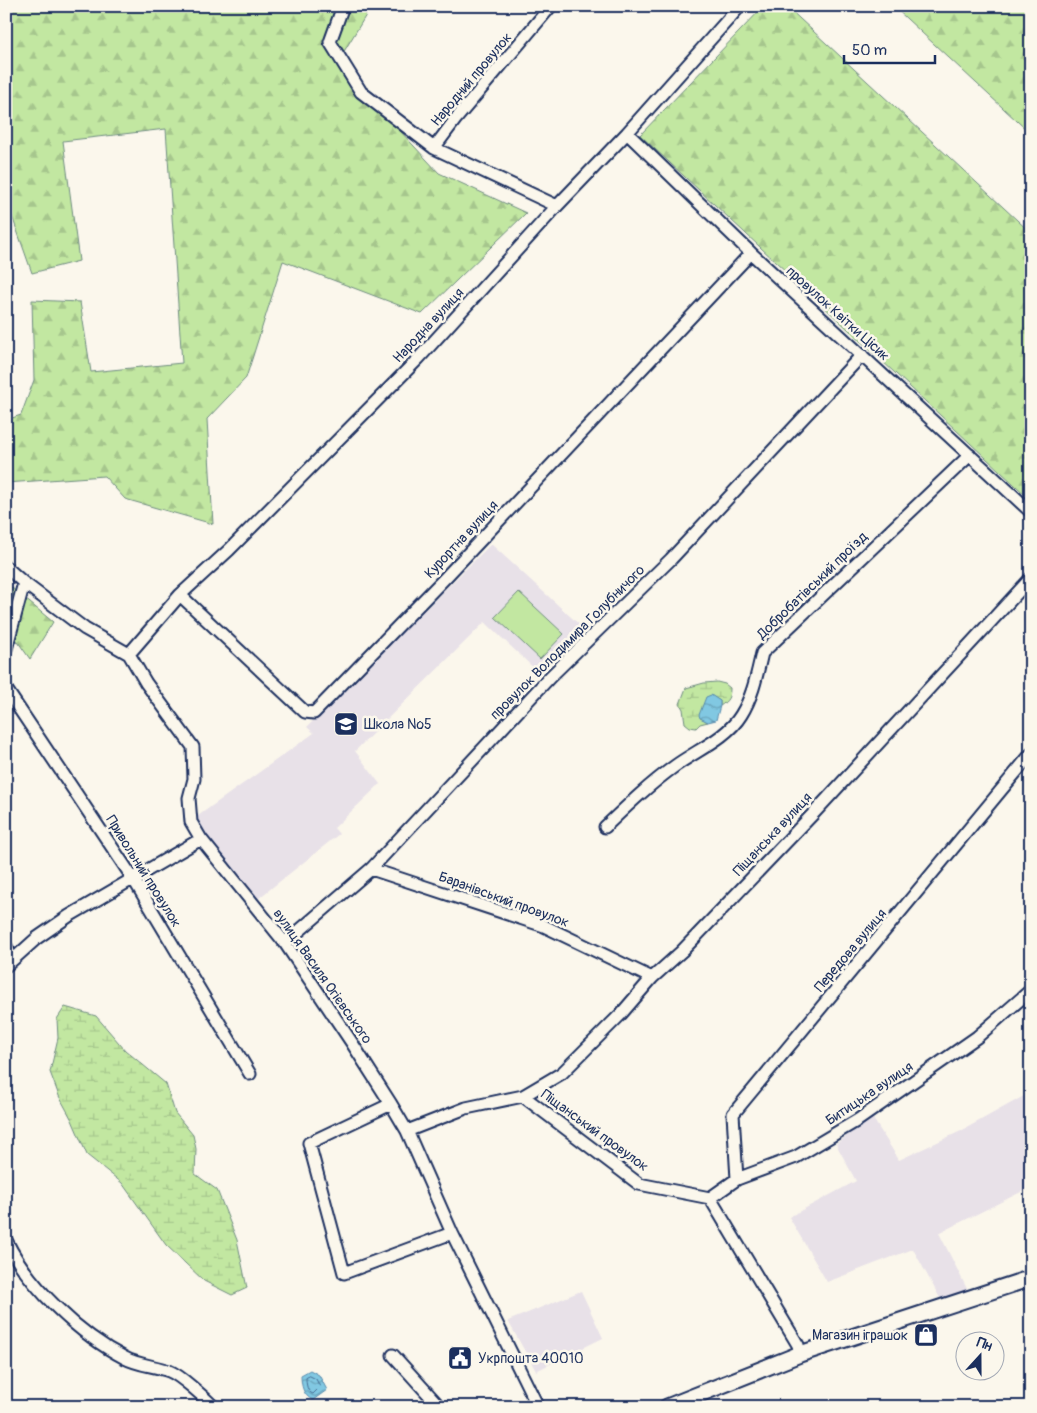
<svg xmlns="http://www.w3.org/2000/svg" width="1037" height="1413" font-family="Pangolin,sans-serif">
<style>
.built{fill:#e8e1e8}
.forest{fill:url(#forest-firs);stroke:#6e8b80}
.wetland{fill:url(#wetland-marsh);stroke:#6e8b80}
.garden{fill:#c2e7a1;stroke:#6e8b80}
.water{fill:url(#water-waves);stroke:#588bad}
.lines{fill:none;stroke-linecap:round;stroke-linejoin:round}
.shore{stroke:#446c93;stroke-width:1}
.minor-casing{stroke:#1b2f5e;stroke-width:15}
.secondary-casing{stroke:#1b2f5e;stroke-width:19}
.minor{stroke:#fbf7ec;stroke-width:11}
.secondary{stroke:#fbf7ec;stroke-width:15}
.labels{text-anchor:middle;stroke-width:5;stroke-linejoin:round;paint-order:stroke}
.street-label{font-size:14px;fill:#1b2f5e;stroke:#fbf7ec}
.poi-label{font-size:14px;fill:#1b2f5e;stroke:#fbf7ec;text-anchor:start}
</style>
<defs>
<pattern id="forest-firs" width="22" height="20" patternUnits="userSpaceOnUse" patternTransform="scale(1.25)"><rect width="22" height="20" fill="#c2e7a1"/><path d="M5 1l3.5 6h-7zM16 11l3.5 6h-7z" fill="#a6c68d"/></pattern>
<pattern id="wetland-marsh" width="20" height="14" patternUnits="userSpaceOnUse" patternTransform="scale(1.25)"><rect width="20" height="14" fill="#c2e7a1"/><path d="M1 5h8M5 5V1M11 12h8M15 12V8" fill="none" stroke="#a6c68d"/></pattern>
<pattern id="water-waves" width="16" height="10" patternUnits="userSpaceOnUse" patternTransform="scale(1.25)"><rect width="16" height="10" fill="#81c8e2"/><path d="M0 5q4-4 8 0t8 0" fill="none" stroke="#69a3ba"/></pattern>
</defs>
<rect width="100%" height="100%" fill="#fbf7ec"/>
<filter id="ink" filterUnits="userSpaceOnUse"><feTurbulence type="fractalNoise" baseFrequency=".02" numOctaves="2"/><feDisplacementMap in="SourceGraphic" scale="10" xChannelSelector="R" yChannelSelector="G"/><feConvolveMatrix kernelMatrix="1 2 1 2 8 2 1 2 1" color-interpolation-filters="sRGB"/></filter>
<g filter="url(#ink)">
<path class="built" d="M491 544 583 628 539 673 485 622 355 751 380 784 334 828 339 834 254 902 195 818 314 733 307 727Z
M1031 1092V1187L939 1233 968 1291 941 1300 913 1249 827 1282 789 1217 856 1181 836 1144 872 1117 899 1160 961 1131Z
M581 1291 603 1338 536 1371 508 1321Z"/>
<path class="forest" d="M6 6H366V15L337 63 439 173 526 213 422 314 283 261 246 378 207 419 213 524 125 499 104 476 6 483V420L21 415 34 380 32 300 80 302 91 372 182 363 166 129 63 141 79 261 32 273 6 199Z
M764 6H786L1031 233V500L640 135Z
M893 6H1031V134Z
M6 583 53 622 30 659 6 625Z"/>
<path class="wetland" d="M717 682 725 684 730 688C730 697 728 701 720 706V701L713 697 701 718 708 722 700 724 696 728 690 727 685 723 683 709 680 704 686 688 704 683Z
M65 1007 96 1016 125 1050 166 1084 175 1113 193 1135 196 1149 195 1174 217 1190 237 1240 247 1288 232 1295 204 1281 166 1245 122 1183 87 1155 72 1120 59 1096 50 1072 58 1038 57 1019Z"/>
<path class="garden" d="M519 592 564 634 540 659 495 617Z"/>
<path class="water" d="M711 695 720 701V706L716 720 708 722 700 718 699 715 706 697Z
M310 1370 319 1375 327 1390 313 1400C303 1396 301 1385 301 1375Z"/>
<g class="lines">
<path class="shore" d="M310 1376 316 1379 320 1387 313 1394C307 1392 306 1384 306 1378Z"/>
<defs>
<path id="minor" d="M343 6 330 42 361 92 434 148 557 206
M627 133 751 253 1031 512
M434 148 455 120 551 6
M6 567 24 583 85 629 129 654 146 683 193 747 194 779 189 798 191 822 201 839 285 943 352 1043 391 1104 407 1131 452 1233 538 1407
M180 595 305 712 314 713 444 579 751 253
M6 649 24 583
M129 654 180 595 229 550 418 359 557 206 627 133 740 6
M6 689 134 880 250 1074
M605 827C628 805 650 784 675 766 697 750 727 738 741 715 753 696 757 674 762 653L970 455
M371 869 544 926 652 978
M285 943 371 869 550 677 671 559 862 355
M6 946 12 959
M6 966 37 938 69 916 201 839
M523 1096 562 1073 621 1014 652 978 682 951 813 814 1031 578
M391 1104 309 1143 344 1273 452 1233
M407 1131 466 1108 523 1096 639 1184 710 1198 798 1345 800 1354
M737 1179 733 1114 1031 754
M710 1198 737 1179 796 1157 858 1120 977 1037 1031 990
M6 1240C28 1286 80 1335 125 1358 138 1365 155 1366 169 1371 180 1375 205 1398 214 1407
M393 1355 440 1407"/>
<path id="secondary" d="M667 1407 800 1354 1031 1278"/>
</defs>
<use href="#minor" class="minor-casing"/>
<use href="#secondary" class="secondary-casing"/>
<use href="#minor" class="minor"/>
<use href="#secondary" class="secondary"/>
</g>
</g>
<defs>
<symbol id="school-square" viewBox="-11 -11 22 22"><rect x="-9" y="-9" width="18" height="18" rx="4" fill="#1b2f5e" stroke="#fbf7ec"/><path d="M0-5L7-2L0 1L-7-2ZM-4 1L0 2.5L4 1V4Q0 6-4 4Z" fill="#fff"/></symbol>
<symbol id="shop-square" viewBox="-11 -11 22 22"><rect x="-9" y="-9" width="18" height="18" rx="4" fill="#1b2f5e" stroke="#fbf7ec"/><path d="M-5-2.5h2.3a2.7 3.5 0 0 1 5.4 0H5L5.5 6h-11ZM-1.5-2.5h3a1.5 2.3 0 0 0-3 0Z" fill="#fff"/></symbol>
<symbol id="civic-square" viewBox="-11 -11 22 22"><rect x="-9" y="-9" width="18" height="18" rx="4" fill="#1b2f5e" stroke="#fbf7ec"/><path d="M-.6-6.5H3V-4.5H.6V-3L4-1V1h2V6H-6V1h2V-1L-.6-3ZM-1.2 2.5V6h2.4V2.5Z" fill="#fff"/></symbol>
</defs>
<g fill-rule="evenodd">
<use href="#school-square" x="332" y="710" width="28" height="28"/>
<use href="#shop-square" x="912" y="1321" width="28" height="28"/>
<use href="#civic-square" x="446" y="1344" width="28" height="28"/>
</g>
<g class="labels">
<g class="street-label">
<text transform="translate(471 79) rotate(-50)" y="5">Народний провулок</text>
<text transform="translate(838 313) rotate(42)" y="5">провулок Квітки Цісик</text>
<text transform="translate(428 325) rotate(-47)" y="5">Народна вулиця</text>
<text transform="translate(461 539) rotate(-47)" y="5">Курортна вулиця</text>
<text transform="translate(812 585) rotate(-44)" y="5">Добробатівський проїзд</text>
<text transform="translate(567 642) rotate(-45)" y="5">провулок Володимира Голубничого</text>
<text transform="translate(772 834) rotate(-47)" y="5">Піщанська вулиця</text>
<text transform="translate(144 871) rotate(58)" y="5">Привольний провулок</text>
<text transform="translate(504 899) rotate(20)" y="5">Баранівський провулок</text>
<text transform="translate(850 950) rotate(-50)" y="5">Передова вулиця</text>
<text transform="translate(323 976) rotate(55)" y="5">вулиця Василя Огієвського</text>
<text transform="translate(869 1093) rotate(-34)" y="5">Битицька вулиця</text>
<text transform="translate(595 1130) rotate(36)" y="5">Піщанський провулок</text>
</g>
<g class="poi-label">
<text x="364" y="729">Школа №5</text>
<text x="908" y="1340" text-anchor="end">Магазин іграшок</text>
<text x="478" y="1363">Укрпошта 40010</text>
</g>
</g>
<rect width="1037" height="1413" fill="none" stroke="#fbf7ec" stroke-width="25"/>
<rect x="12" y="12" width="1012" height="1388" fill="none" stroke="#1b2f5e" stroke-width="2" filter="url(#ink)"/>
<g transform="translate(980 1356) rotate(21)"><circle r="24" fill="#fbf7ec" stroke="#a1a7b3"/>
<path d="M0-4L9 19L0 12L-9 19Z" fill="#1b2f5e"/>
<text y="-8" font-size="14" font-weight="bold" text-anchor="middle" fill="#1b2f5e">Пн</text>
</g>
<path d="M844 55v8h91v-8" fill="none" stroke="#1b2f5e" stroke-width="2.5"/>
<text x="852" y="55" font-size="15" fill="#1b2f5e" stroke="#fbf7ec" stroke-width="4" paint-order="stroke">50 m</text>
</svg>
